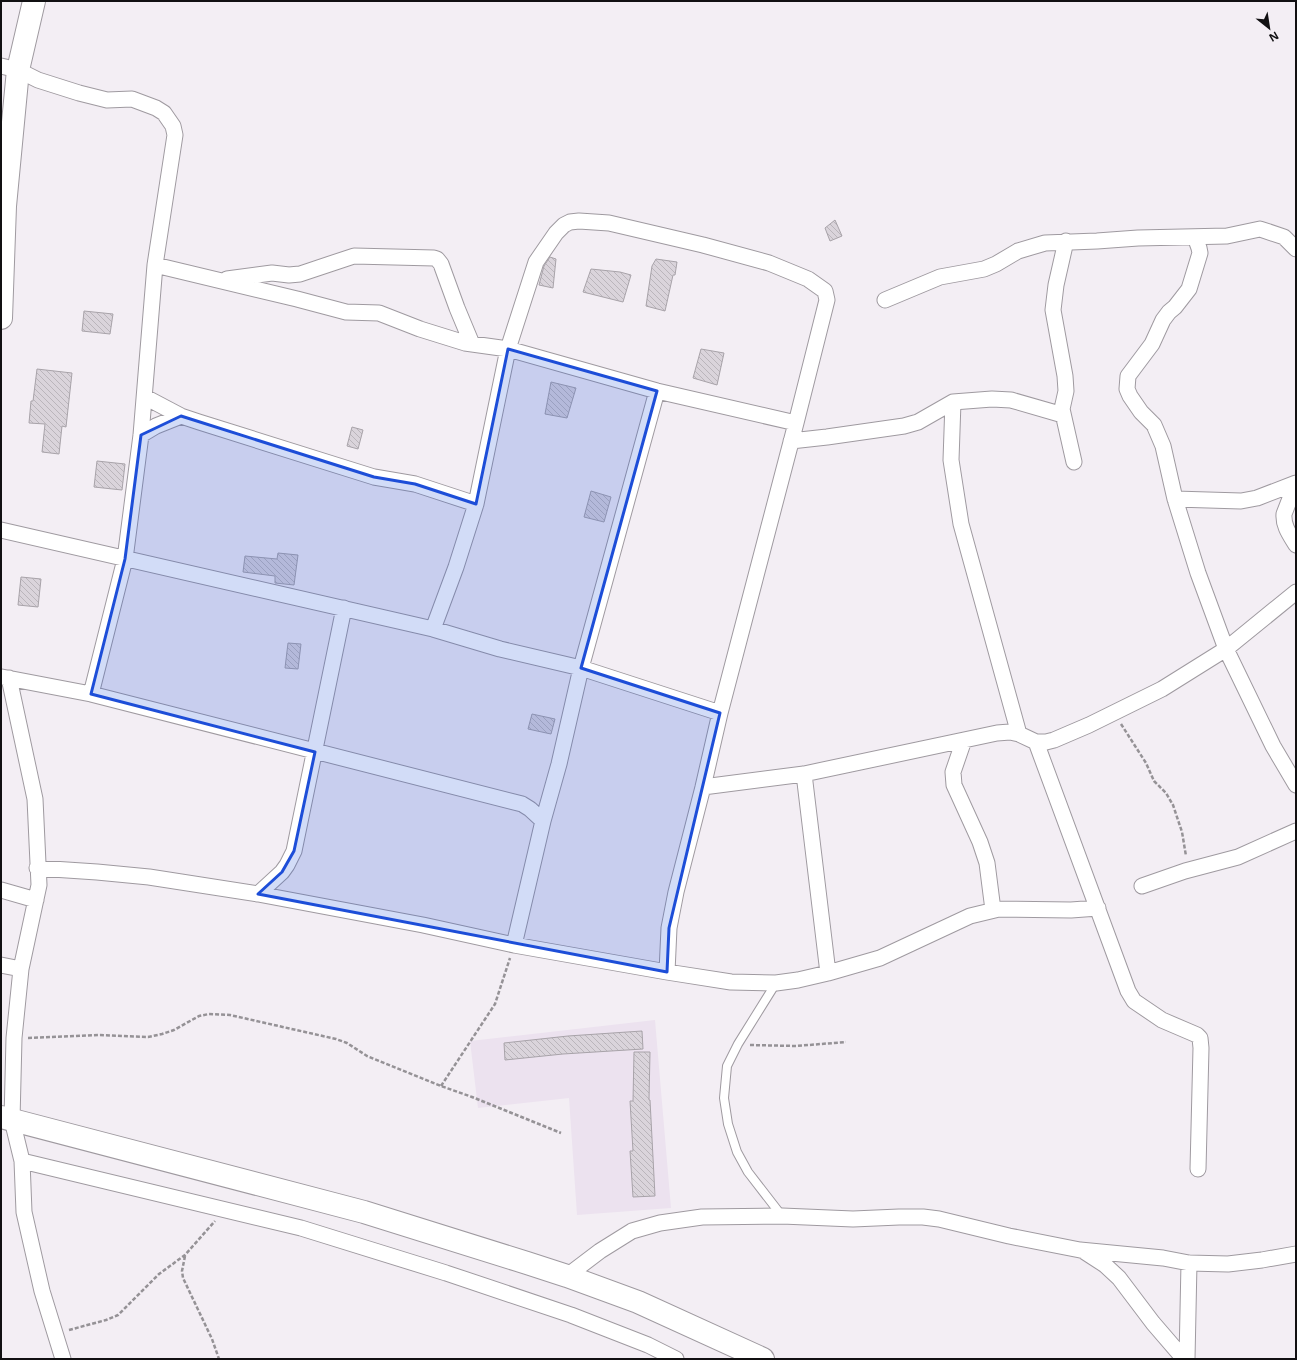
<svg xmlns="http://www.w3.org/2000/svg" width="1297" height="1360" font-family="'Open Sans',sans-serif">
<style>
.built{fill:#ece2ef}
.building{fill:url(#building-back-hatch);stroke:#a8a3a9}
.lines{fill:none;stroke-linecap:round;stroke-linejoin:round}
.lane-casing{stroke:#9f9aa0;stroke-width:10}
.street-casing{stroke:#9f9aa0;stroke-width:17}
.secondary-casing{stroke:#9f9aa0;stroke-width:24}
.highway-casing{stroke:#9f9aa0;stroke-width:24}
.path{stroke:#959296;stroke-width:2.5;stroke-dasharray:4 2;stroke-linecap:butt}
.lane{stroke:#fff;stroke-width:8}
.street{stroke:#fff;stroke-width:15}
.secondary{stroke:#fff;stroke-width:22}
.highway{stroke:#fff;stroke-width:22}
.marked{fill:#1d4ed8;fill-opacity:0.2;stroke:#1d4ed8;stroke-width:3;stroke-linejoin:round}
</style>
<defs>
<pattern id="building-back-hatch" width="6" height="6" patternUnits="userSpaceOnUse"><rect width="6" height="6" fill="#dad4db"/><path d="M-1 5l2 2M0 0l6 6M5-1l2 2" fill="none" stroke="#bab5bb"/></pattern>
</defs>
<rect width="100%" height="100%" fill="#f3eef4"/>
<path class="built" d="M655 1020 671 1208 577 1215 569 1098 478 1108 470 1041Z"/>
<path class="building" d="M835 220 842 236 830 241 825 228Z
M550 257 556 259 553 288 539 285 544 266Z
M656 259 677 262 675 275H673L665 311 646 306 652 266Z
M591 269 620 272 631 275 623 302 583 292Z
M84 311 113 314 110 334 82 331Z
M701 349 724 353 717 385 693 378Z
M37 369 72 373 66 427 62 426 59 454 42 452 45 424 29 423 31 401H33Z
M551 382 576 388 567 418 545 414Z
M352 427 363 430 358 449 347 446Z
M97 461 125 464 122 490 94 487Z
M591 491 611 497 604 522 584 517Z
M278 553 298 555 294 585 275 583V576L243 572 245 556 277 559Z
M21 577 41 579 38 607 18 605Z
M288 643 301 644 298 669 285 668Z
M532 714 555 719 551 734 528 729Z
M642 1031 643 1049 563 1054 505 1060 504 1043 568 1036Z
M634 1052H650L649 1100H650L655 1196 633 1197 630 1151H633L630 1101H633Z"/>
<g class="lines">
<defs>
<path id="lane" d="M776 983 738 1044 727 1066 724 1098 728 1124 737 1152 748 1172 782 1216"/>
<path id="street" d="M1 66 18 70 38 80 79 93 107 100 132 99 156 108 164 113 173 126 175 135 155 265 141 435 125 559 91 694
M1195 237 1199 248 1200 253 1189 289 1175 307 1169 312 1163 320 1152 344 1128 376 1127 389 1130 396 1141 412 1154 425 1163 446 1175 499 1198 573 1226 649 1273 746 1296 785
M1066 241 1056 285 1053 310 1065 376 1066 391 1062 409 1074 462
M155 265 297 299 346 312 379 313 420 329 465 343 508 349 657 391 796 423
M227 279 272 273 289 275 300 274 354 256 434 258 437 259 441 264 457 308 472 344
M885 300 940 277 984 269 996 264 1018 251 1045 243 1097 241 1138 238 1227 236 1260 229 1284 237 1296 249
M145 397 181 416 199 422 374 477 415 484 476 504
M953 402 951 460 961 524 1019 734
M141 435 156 426 181 416
M791 441 827 437 904 426 918 422 953 402 992 399 1011 400 1063 415
M1296 483 1284 514C1283 526 1290 535 1296 545
M1175 499 1241 501 1257 498 1296 483
M1 530 433 629 500 649 581 668 720 713
M433 629 456 567 476 504 508 349 536 262 556 233 564 225 570 222 579 221 609 223 703 245 769 263 808 279 825 291 827 300 796 423 720 713 703 787 676 892 669 928 667 972
M2 677 91 694 522 804 530 809 543 821
M9 678 35 799 39 885 21 969 14 1038 12 1120 22 1161 24 1212 42 1291 63 1359
M964 740 953 772 954 785 980 842 987 863 993 910
M1036 742 1128 991 1134 1001 1162 1020 1197 1035 1200 1038 1201 1048 1198 1169
M804 774 828 973
M703 787 804 774 997 733 1010 732 1019 734 1036 742H1046L1054 740 1089 725 1162 689 1226 649 1296 592
M37 868 97 872 149 877 258 894 423 925 514 945 667 972 731 982 776 983 798 980 828 973 880 958 970 916 999 909 1071 910 1098 908
M1142 886 1185 871 1238 857 1296 831
M1 890 36 900
M258 894 282 872 287 865 294 851 344 608
M514 945 543 821 559 764 581 668 657 391
M1 965 21 969
M22 1161 301 1228 446 1273 571 1315 648 1345 676 1359
M1085 1252 1105 1265 1119 1278 1153 1323 1184 1359
M567 1276 600 1251 632 1231 660 1223 702 1217 782 1216 853 1219 899 1217H923L939 1219 1009 1236 1080 1250 1163 1258 1189 1263 1228 1264 1262 1260 1296 1254
M1187 1359 1189 1263"/>
<path id="secondary" d="M1 318 5 206 18 70 34 1"/>
<path id="highway" d="M1 1117 364 1212 527 1263 567 1276 638 1302 763 1359"/>
</defs>
<use href="#lane" class="lane-casing"/>
<use href="#street" class="street-casing"/>
<use href="#secondary" class="secondary-casing"/>
<use href="#highway" class="highway-casing"/>
<path class="path" d="M1121 724 1146 763 1154 781 1166 793 1173 805 1182 832 1186 856
M28 1038 100 1035 148 1037 162 1034 174 1030 199 1016 209 1014 230 1015 336 1039 347 1043 367 1056 441 1086 472 1097 561 1133
M750 1045 796 1046 846 1042
M441 1086 495 1004 510 958
M185 1256 182 1271 183 1278 212 1339 219 1359
M69 1330 106 1320 118 1315 159 1274 185 1255 215 1221"/>
<use href="#lane" class="lane"/>
<use href="#street" class="street"/>
<use href="#secondary" class="secondary"/>
<use href="#highway" class="highway"/>
</g>
<path class="marked" d="M508 349 657 391 581 668 720 713 669 928 667 972 258 894 282 872 294 851 315 752 91 694 125 559 141 435 181 416 374 477 415 484 476 504Z"/>
<rect width="1297" height="1360" fill="none" stroke="#111012" stroke-width="4"/>
<g transform="translate(1269 28) rotate(150)" stroke="#f3eef4" stroke-width="3" paint-order="stroke">
<path d="M0-3L7 15L0 10L-7 15Z" fill="#111012"/>
<text y="-6" font-size="11" font-weight="bold" text-anchor="middle" fill="#111012">N</text>
</g>
</svg>
